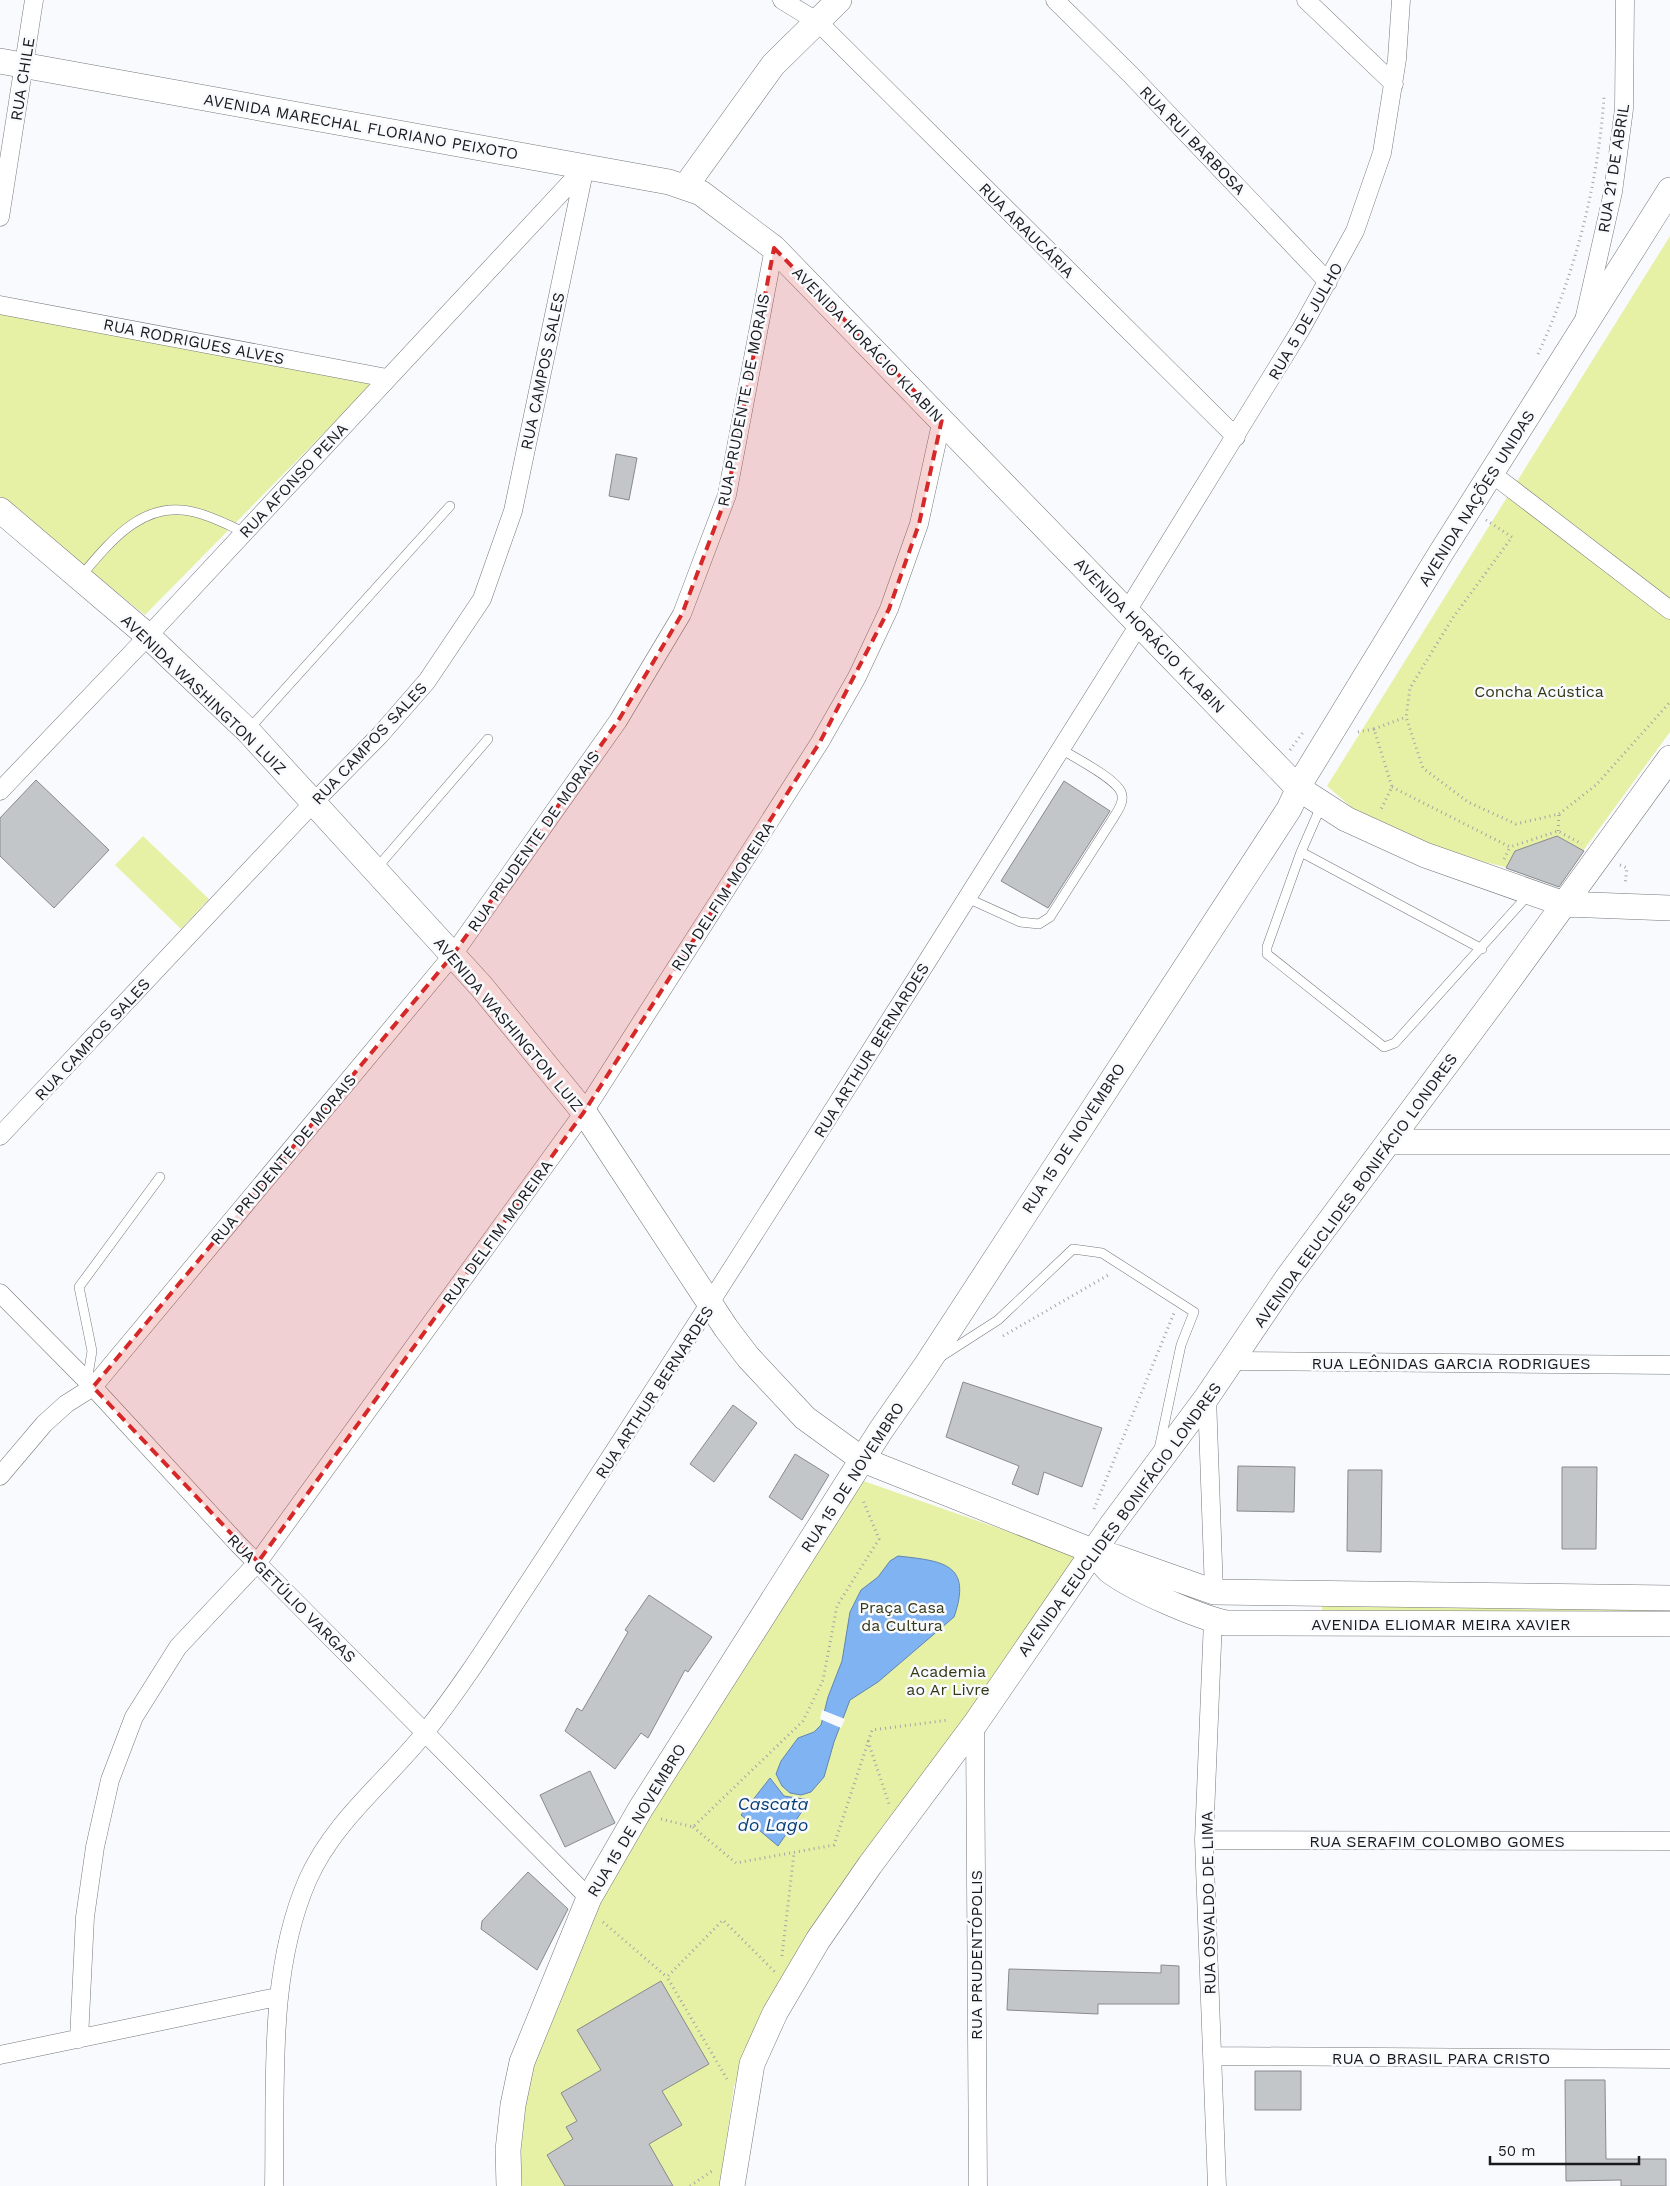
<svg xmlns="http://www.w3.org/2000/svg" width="1670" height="2186" font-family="'Work Sans',sans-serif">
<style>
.green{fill:#e7f1a6}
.water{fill:#80b3f2;stroke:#6185b2}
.pier{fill:#f8fafe}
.building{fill:#c3c6c9;stroke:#888a8d}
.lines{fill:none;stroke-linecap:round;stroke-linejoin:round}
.lane-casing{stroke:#75787b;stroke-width:10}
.street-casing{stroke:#75787b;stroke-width:19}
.secondary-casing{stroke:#75787b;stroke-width:26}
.path{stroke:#a3a4a7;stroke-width:3;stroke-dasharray:1 4;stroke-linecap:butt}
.lane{stroke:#fff;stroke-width:9}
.street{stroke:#fff;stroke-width:18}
.secondary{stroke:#fff;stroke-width:25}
.marked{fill:#d62828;fill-opacity:0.2;stroke:#d62828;stroke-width:4;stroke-dasharray:10 6;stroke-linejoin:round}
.labels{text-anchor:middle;stroke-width:5;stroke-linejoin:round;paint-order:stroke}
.street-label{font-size:16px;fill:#191a1b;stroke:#f8fafe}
.park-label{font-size:16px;fill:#343815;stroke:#f8fafe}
.water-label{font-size:18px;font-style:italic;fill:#063d74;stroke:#f8fafe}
</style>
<rect width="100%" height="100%" fill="#f8fafe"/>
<path class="green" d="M1670 236V732L1561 881 1387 838 1327 786Z
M0 310 375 381 145 615 0 499Z
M143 836 209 899 181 929 115 865Z
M855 1478 1084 1558 772 1994 734 2086 720 2186H516L517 2110 583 1930 636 1830Z
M1322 1606 1670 1607V1612H1322Z"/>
<path class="water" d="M898 1556C942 1561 973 1563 954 1617L878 1682 850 1700 834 1742 824 1777 811 1792 801 1795 790 1793 782 1786 776 1774 781 1761 798 1738 814 1732 821 1725 828 1697 842 1661 850 1612 861 1590 878 1577 890 1561Z
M770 1778 784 1796 810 1800 778 1846 741 1815Z"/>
<path class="pier" d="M822 1710 845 1719 841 1728 820 1719Z"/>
<path class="building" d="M616 454 637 458 629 500 609 496Z
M36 780 109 850 54 908 0 856V818Z
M1064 781 1110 811 1048 908 1001 881Z
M1557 836 1584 851 1559 887 1506 868 1515 851Z
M963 1382 1102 1428 1082 1487 1044 1472 1038 1495 1012 1484 1019 1466 946 1437Z
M733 1405 757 1423 714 1482 690 1464Z
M795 1454 829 1475 802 1520 769 1497Z
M1238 1466 1295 1467 1294 1512 1237 1511Z
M1562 1467H1597L1596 1549H1562Z
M1348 1470H1382L1381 1552 1347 1551Z
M649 1595 712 1637 688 1672 685 1670 648 1738 641 1733 615 1769 565 1731 577 1708 582 1711 628 1632 625 1630Z
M590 1771 615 1823 565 1847 540 1795Z
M528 1872 568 1909 537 1970 481 1929 482 1921Z
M1161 1965 1179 1966V2004H1098V2014L1007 2010 1009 1969 1161 1973Z
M661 1981 709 2064 662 2091 682 2125 649 2144 673 2186H565L547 2155 573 2139 566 2127 577 2121 561 2093 601 2070 577 2030Z
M1255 2071H1301V2110H1255Z
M1565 2080H1605L1606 2159H1666V2186H1621V2180L1566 2181Z"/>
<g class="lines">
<defs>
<path id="lane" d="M81 576C110 542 143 499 194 512 211 516 228 525 244 532
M249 729 450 506
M1322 804 1301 852 1267 947V954L1384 1047 1395 1043 1529 894
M1301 852 1482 949
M375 870 488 739
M967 898 1020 922 1039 924 1050 917 1114 817C1118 810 1125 801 1121 792 1115 778 1075 758 1061 749
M942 1356 998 1320 1073 1249 1102 1253 1194 1312 1181 1345 1159 1449
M87 1381 92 1351 79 1287 160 1177"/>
<path id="street" d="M782 0 818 22 1236 437
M1055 0 1131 75 1328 282
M1306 0 1394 84
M0 217 34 0
M0 305 387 378
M1585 316 1613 192 1624 109 1625 0
M1491 473 1670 610
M1127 611 1301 329 1355 231 1382 153 1397 59 1401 0
M0 791 148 636 585 167
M0 1136 314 802 380 735 427 681 482 599 513 511 585 167
M0 1293 93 1387 239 1545 589 1898
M1232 1361 1670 1365
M1207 1397 1214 1592
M0 1476 44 1424 66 1404 93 1387 452 956 618 721 682 614 727 495 774 248
M1213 1620 1204 1840 1217 2186
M975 1724 978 2186
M1204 1840 1670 1841
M79 2039 85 1917 95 1847 110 1780 134 1717 178 1647 258 1562 584 1112 820 742 857 677 889 609 919 524 942 419
M0 2055 277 1997
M1213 2056 1670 2059
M274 2186C276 2086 267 1972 308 1879 335 1819 388 1780 427 1730 465 1682 497 1630 531 1579 738 1263 939 943 1140 623"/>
<path id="secondary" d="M0 61 669 182 701 193 774 248 1298 788 1346 819 1425 855 1564 904 1670 908
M685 187 773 65 839 0
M0 510 148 636 248 731 481 986 584 1112 726 1328 748 1357 805 1418 863 1460 1095 1552 1115 1557 1214 1592 1670 1598
M1389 1142H1670
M1096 1554C1100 1559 1105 1568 1111 1572 1136 1590 1196 1616 1226 1623L1670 1624
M509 2186 508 2150 513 2105 522 2062 589 1898 641 1808 881 1430 925 1367 1289 809 1304 777 1439 556 1670 190
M732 2186 752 2064 775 2013 818 1940 870 1865 975 1724 1111 1526 1207 1397 1288 1277 1501 991 1670 758"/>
</defs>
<use href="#lane" class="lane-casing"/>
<use href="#street" class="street-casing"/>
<use href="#secondary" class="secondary-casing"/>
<path class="path" d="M1538 354C1575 274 1598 185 1604 97
M1486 520 1512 537 1452 619 1410 688 1406 717 1423 768 1468 802 1516 824 1559 814 1596 785 1670 702
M1374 729 1406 717
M1358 732 1374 729 1392 787 1380 811
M1290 750 1304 731
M1392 787 1510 847 1558 831 1582 844
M1558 831 1559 814
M1504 859 1510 847
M1620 865 1627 868 1625 884
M1003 1336 1110 1274
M1094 1509 1174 1313
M868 1741 889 1804
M661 1819 693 1827 803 1721 823 1680 837 1606 879 1539 863 1500
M693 1827 736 1863 834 1845 872 1730 949 1720
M603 1922 667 1977
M782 1956 794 1853
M727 2079 667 1977 723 1920 775 1972
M690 2186 712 2171"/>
<use href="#lane" class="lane"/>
<use href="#street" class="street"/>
<use href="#secondary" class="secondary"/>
</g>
<path class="marked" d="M774 248 942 419 919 524 889 609 820 742 584 1112 258 1562 93 1387 452 956 618 721 682 614 727 495Z"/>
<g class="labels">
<g class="street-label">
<text transform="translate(22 79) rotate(-81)" y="6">RUA CHILE</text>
<text transform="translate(361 126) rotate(10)" y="6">AVENIDA MARECHAL FLORIANO PEIXOTO</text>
<text transform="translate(1193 140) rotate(46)" y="6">RUA RUI BARBOSA</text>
<text transform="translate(1613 168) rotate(-81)" y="6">RUA 21 DE ABRIL</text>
<text transform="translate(1027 230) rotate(45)" y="6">RUA ARAUCÁRIA</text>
<text transform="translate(1305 321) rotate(-60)" y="6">RUA 5 DE JULHO</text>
<text transform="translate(194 341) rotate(11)" y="6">RUA RODRIGUES ALVES</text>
<text transform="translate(868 344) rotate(46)" y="6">AVENIDA HORÁCIO KLABIN</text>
<text transform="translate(542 371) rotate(-78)" y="6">RUA CAMPOS SALES</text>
<text transform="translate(743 400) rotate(-79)" y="6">RUA PRUDENTE DE MORAIS</text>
<text transform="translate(293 480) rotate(-47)" y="6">RUA AFONSO PENA</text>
<text transform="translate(1476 498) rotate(-58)" y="6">AVENIDA NAÇÕES UNIDAS</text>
<text transform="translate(1150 635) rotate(46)" y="6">AVENIDA HORÁCIO KLABIN</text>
<text transform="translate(204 694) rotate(44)" y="6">AVENIDA WASHINGTON LUIZ</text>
<text transform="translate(369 743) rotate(-47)" y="6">RUA CAMPOS SALES</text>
<text transform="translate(533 841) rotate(-55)" y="6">RUA PRUDENTE DE MORAIS</text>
<text transform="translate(722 896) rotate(-57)" y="6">RUA DELFIM MOREIRA</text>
<text transform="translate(509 1024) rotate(50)" y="6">AVENIDA WASHINGTON LUIZ</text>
<text transform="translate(92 1039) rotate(-47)" y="6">RUA CAMPOS SALES</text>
<text transform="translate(871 1050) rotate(-58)" y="6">RUA ARTHUR BERNARDES</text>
<text transform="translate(1073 1138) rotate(-57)" y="6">RUA 15 DE NOVEMBRO</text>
<text transform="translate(283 1159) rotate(-50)" y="6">RUA PRUDENTE DE MORAIS</text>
<text transform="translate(1355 1190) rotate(-54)" y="6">AVENIDA EEUCLIDES BONIFÁCIO LONDRES</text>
<text transform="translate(497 1232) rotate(-54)" y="6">RUA DELFIM MOREIRA</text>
<text x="1451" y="1369">RUA LEÔNIDAS GARCIA RODRIGUES</text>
<text transform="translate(654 1392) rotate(-57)" y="6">RUA ARTHUR BERNARDES</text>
<text transform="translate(852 1477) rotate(-57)" y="6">RUA 15 DE NOVEMBRO</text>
<text transform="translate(1119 1519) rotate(-54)" y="6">AVENIDA EEUCLIDES BONIFÁCIO LONDRES</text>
<text transform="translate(292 1598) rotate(45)" y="6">RUA GETÚLIO VARGAS</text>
<text x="1441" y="1630">AVENIDA ELIOMAR MEIRA XAVIER</text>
<text transform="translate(636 1820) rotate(-59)" y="6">RUA 15 DE NOVEMBRO</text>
<text x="1437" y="1847">RUA SERAFIM COLOMBO GOMES</text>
<text transform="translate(1208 1903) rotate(-91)" y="6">RUA OSVALDO DE LIMA</text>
<text transform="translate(976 1955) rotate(-90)" y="6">RUA PRUDENTÓPOLIS</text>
<text x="1441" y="2064">RUA O BRASIL PARA CRISTO</text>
</g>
<g class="park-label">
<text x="1539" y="697">Concha Acústica</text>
<text x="902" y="1613">Praça Casa<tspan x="902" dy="18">da Cultura</tspan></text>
<text x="948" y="1677">Academia<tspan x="948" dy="18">ao Ar Livre</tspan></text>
</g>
<g class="water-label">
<text x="773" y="1810">Cascata<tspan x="773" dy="21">do Lago</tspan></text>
</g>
</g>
<path d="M1490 2156v8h149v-8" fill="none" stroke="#191a1b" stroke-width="2.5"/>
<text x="1498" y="2156" font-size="15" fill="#191a1b" stroke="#f8fafe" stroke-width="4" paint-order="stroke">50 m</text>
</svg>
